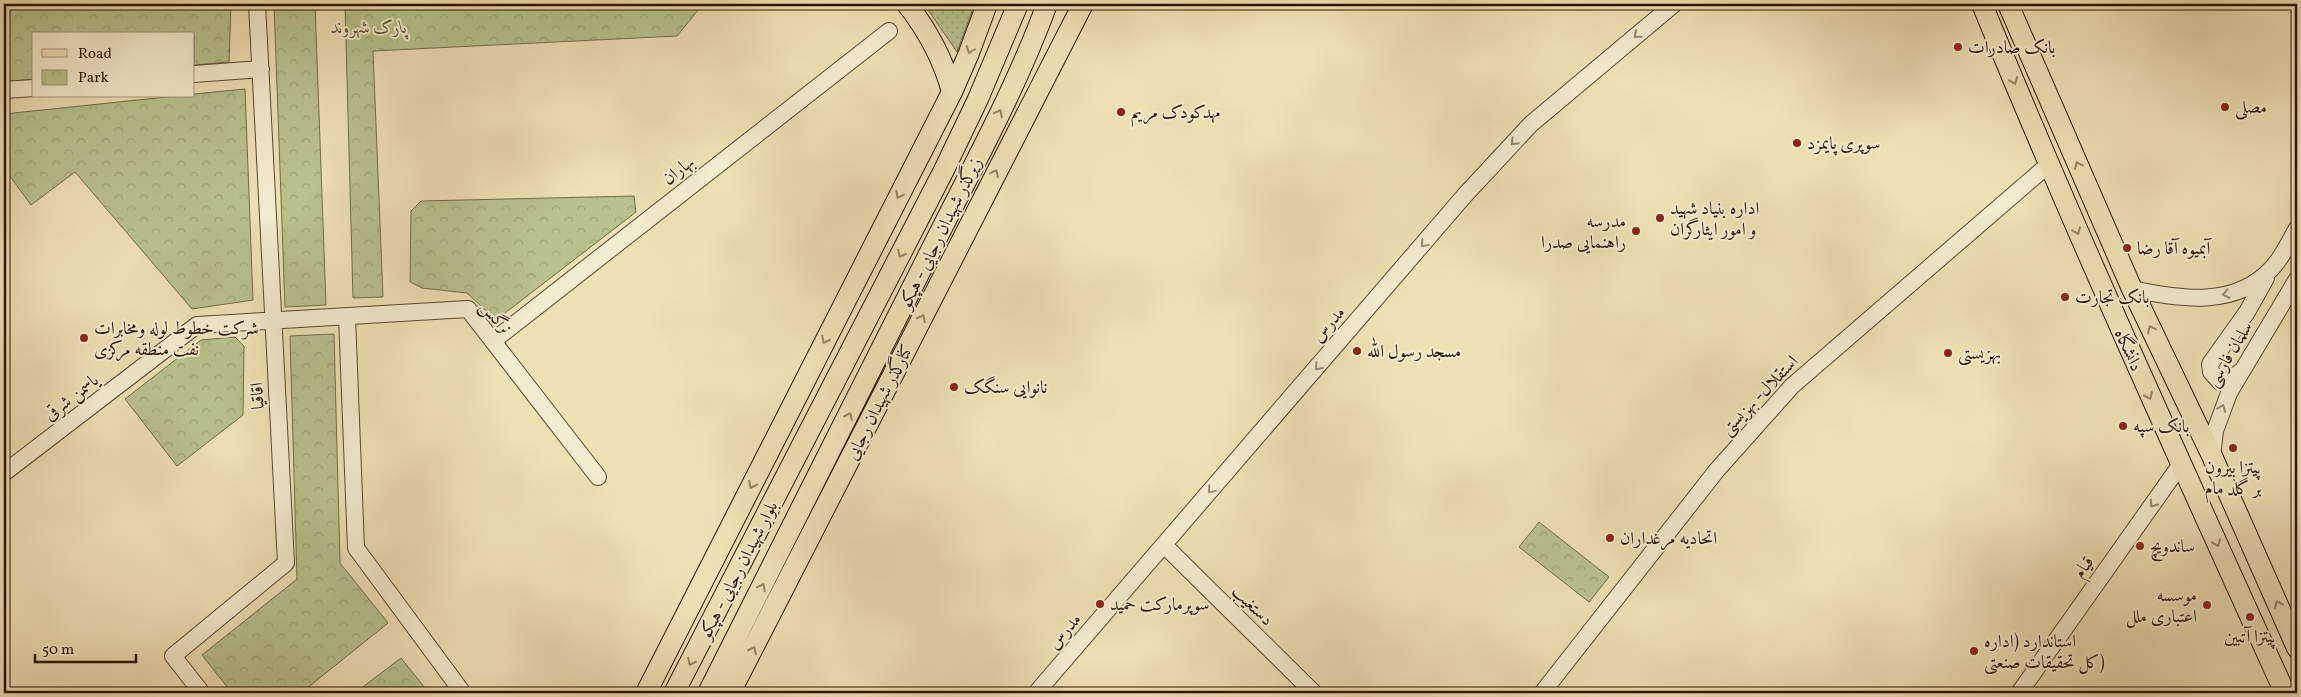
<svg xmlns="http://www.w3.org/2000/svg" width="2301" height="697" font-family="Vollkorn,Amiri,serif">
<style>
.grass{fill:url(#grass-dots);stroke:#716c4a}
.park{fill:url(#park-crowns);stroke:#716c4a}
.lines{fill:none;stroke-linecap:round;stroke-linejoin:round}
.minor-casing{stroke:#5a4832;stroke-width:18}
.major-casing{stroke:#291507;stroke-width:22}
.minor{stroke:#f4ecce;stroke-width:16}
.major{stroke:#eee1b4;stroke-width:20}
.oneway{stroke:#998b74}
.oneway2{stroke:#958566}
.poi-dot{fill:#8f2418;stroke:#f4ecce;stroke-width:2}
.labels{text-anchor:middle;stroke-width:4;stroke-linejoin:round;paint-order:stroke}
.park-label{font-size:18px;font-style:italic;fill:#5b5236;stroke:#f4ecce}
.poi-label{font-size:18px;fill:#291507;stroke:#f4ecce;text-anchor:start}
.street-label{font-size:18px;fill:#291507;stroke:#f4ecce}
</style>
<defs>
<pattern id="grass-dots" width="8" height="8" patternUnits="userSpaceOnUse" patternTransform="scale(1.25)"><rect width="8" height="8" fill="#b9c28c"/><path d="M2 2h.1M6 6h.1" fill="none" stroke="#9fa677" stroke-width="1.8" stroke-linecap="round"/></pattern>
<pattern id="park-crowns" width="20" height="18" patternUnits="userSpaceOnUse" patternTransform="scale(1.25)"><rect width="20" height="18" fill="#b9c28c"/><path d="M2 6a3 3 0 1 1 6 0M12 15a3 3 0 1 1 6 0" fill="none" stroke="#9fa677"/></pattern>
</defs>
<rect width="100%" height="100%" fill="#eee1b4"/>
<filter id="stains"><feTurbulence type="fractalNoise" baseFrequency=".004" numOctaves="4"/><feColorMatrix values="0 0 0 0 .2 0 0 0 0 .09 0 0 0 0 .02 0 0 0 .5 -.17"/></filter>
<radialGradient id="worn" r=".72"><stop offset=".6" stop-color="#630" stop-opacity="0"/><stop offset="1" stop-color="#630" stop-opacity=".3"/></radialGradient>
<path class="grass" d="M924 4H972V11L957 52Z"/>
<path class="park" d="M4 4H231L229 62 194 65V34H34V79L4 82Z
M274 4H315L326 305 285 307Z
M345 4H703L677 36 373 51 383 297 353 298Z
M245 89 253 300 192 309 75 172 31 205 4 168V114L176 96H194V94Z
M634 196 636 212 496 320 467 293 422 288 410 282 411 211 421 201Z
M334 334 340 563 388 623 301 693H232L202 655 297 579 290 336Z
M235 337 244 346 243 415 177 466 125 399 201 340Z
M1539 522 1609 577 1589 602 1519 547Z
M401 658 429 693H355Z"/>
<g class="lines">
<defs>
<path id="minor" d="M194 74 261 69
M4 90 34 88
M2132 289C2179 299 2236 309 2273 267 2283 256 2290 241 2297 228
M347 317 356 548 463 693
M493 341 889 31
M2240 372 2228 382H2220L2211 372 2210 364 2247 312 2266 278
M2212 456 2215 431 2229 393 2297 279
M4 473 197 325 468 309 598 477
M1164 545 1314 693
M202 693 173 656 286 563 257 4
M1036 693 1465 195 1531 124 1674 4
M1542 693 1717 470 1792 386 2048 165
M2019 693 2181 464"/>
<path id="major" d="M907 4C928 31 943 58 952 92
M1982 4C2077 236 2181 464 2285 693
M2008 4 2132 289 2212 456 2297 648
M646 693 952 92 969 53 987 4
M674 693 944 170 978 99 1018 4
M708 693C782 549 855 404 927 258 968 175 1015 92 1047 4
M730 693 1083 4"/>
</defs>
<use href="#minor" class="minor-casing"/>
<use href="#major" class="major-casing"/>
<use href="#minor" class="minor"/>
<use href="#major" class="major"/>
</g>
<defs><path id="oneway-chevron" d="M-2-3.5L2.5 0L-2 3.5" fill="none" stroke-width="1.6" stroke-linecap="round" stroke-linejoin="round" transform="scale(1.25)"/></defs>
<g class="oneway">
<use href="#oneway-chevron" transform="translate(1637 35) rotate(140)"/>
<use href="#oneway-chevron" transform="translate(1514 142) rotate(133)"/>
<use href="#oneway-chevron" transform="translate(1424 244) rotate(131)"/>
<use href="#oneway-chevron" transform="translate(2226 294) rotate(168)"/>
<use href="#oneway-chevron" transform="translate(1318 367) rotate(131)"/>
<use href="#oneway-chevron" transform="translate(2222 408) rotate(-69)"/>
<use href="#oneway-chevron" transform="translate(1211 490) rotate(130)"/>
<use href="#oneway-chevron" transform="translate(2153 504) rotate(126)"/>
</g>
<g class="oneway2">
<use href="#oneway-chevron" transform="translate(970 50) rotate(111)"/>
<use href="#oneway-chevron" transform="translate(2014 81) rotate(68)"/>
<use href="#oneway-chevron" transform="translate(999 113) rotate(-63)"/>
<use href="#oneway-chevron" transform="translate(2078 165) rotate(-113)"/>
<use href="#oneway-chevron" transform="translate(995 173) rotate(-64)"/>
<use href="#oneway-chevron" transform="translate(899 195) rotate(117)"/>
<use href="#oneway-chevron" transform="translate(2077 231) rotate(67)"/>
<use href="#oneway-chevron" transform="translate(901 254) rotate(117)"/>
<use href="#oneway-chevron" transform="translate(922 318) rotate(-63)"/>
<use href="#oneway-chevron" transform="translate(2151 329) rotate(-116)"/>
<use href="#oneway-chevron" transform="translate(825 340) rotate(117)"/>
<use href="#oneway-chevron" transform="translate(2149 396) rotate(66)"/>
<use href="#oneway-chevron" transform="translate(849 416) rotate(-64)"/>
<use href="#oneway-chevron" transform="translate(752 485) rotate(117)"/>
<use href="#oneway-chevron" transform="translate(2217 543) rotate(66)"/>
<use href="#oneway-chevron" transform="translate(762 587) rotate(-63)"/>
<use href="#oneway-chevron" transform="translate(2278 604) rotate(-114)"/>
<use href="#oneway-chevron" transform="translate(753 650) rotate(-63)"/>
<use href="#oneway-chevron" transform="translate(691 662) rotate(117)"/>
</g>
<g class="poi-dot">
<circle cx="1958" cy="47" r="5"/>
<circle cx="2225" cy="107" r="5"/>
<circle cx="1121" cy="112" r="5"/>
<circle cx="1797" cy="143" r="5"/>
<circle cx="1660" cy="218" r="5"/>
<circle cx="1636" cy="231" r="5"/>
<circle cx="2127" cy="248" r="5"/>
<circle cx="2065" cy="297" r="5"/>
<circle cx="84" cy="338" r="5"/>
<circle cx="1357" cy="351" r="5"/>
<circle cx="1948" cy="353" r="5"/>
<circle cx="954" cy="387" r="5"/>
<circle cx="2123" cy="426" r="5"/>
<circle cx="2233" cy="448" r="5"/>
<circle cx="1610" cy="538" r="5"/>
<circle cx="2140" cy="546" r="5"/>
<circle cx="1100" cy="604" r="5"/>
<circle cx="2207" cy="605" r="5"/>
<circle cx="2250" cy="617" r="5"/>
<circle cx="1974" cy="651" r="5"/>
</g>
<g class="labels">
<g class="park-label">
<text x="369" y="33">پارک شهروند</text>
</g>
<g class="poi-label">
<text x="1968" y="53">بانک صادرات</text>
<text x="2235" y="113">مصلی</text>
<text x="1131" y="118">مهدکودک مریم</text>
<text x="1807" y="149">سوپری پایمزد</text>
<text x="1670" y="214">اداره بنیاد شهید<tspan x="1670" dy="21">و امور ایثارگران</tspan></text>
<text x="1626" y="227" text-anchor="end">مدرسه<tspan x="1626" dy="21">راهنمایی صدرا</tspan></text>
<text x="2137" y="254">آبمیوه آقا رضا</text>
<text x="2075" y="303">بانک تجارت</text>
<text x="94" y="334">شرکت خطوط لوله ومخابرات<tspan x="94" dy="21">نفت منطقه مرکزی</tspan></text>
<text x="1367" y="357">مسجد رسول الله</text>
<text x="1958" y="359">بهزیستی</text>
<text x="964" y="393">نانوایی سنگک</text>
<text x="2133" y="432">بانک سپه</text>
<text x="2233" y="473" text-anchor="middle">پیتزا بیرون<tspan x="2233" dy="21">بر گلد مام</tspan></text>
<text x="1620" y="544">اتحادیه مرغداران</text>
<text x="2150" y="552">ساندویچ</text>
<text x="2197" y="601" text-anchor="end">موسسه<tspan x="2197" dy="21">اعتباری ملل</tspan></text>
<text x="1110" y="610">سوپرمارکت حمید</text>
<text x="2250" y="642" text-anchor="middle">پیتزا آتبین</text>
<text x="1984" y="647">استاندارد (اداره<tspan x="1984" dy="21">کل تحقیقات صنعتی)</tspan></text>
</g>
<g class="street-label">
<text transform="translate(678 170) rotate(-38)" y="6">بهاران</text>
<text transform="translate(940 233) rotate(-64)" y="6">زیرگذر شهیدان رجایی - هپکو</text>
<text transform="translate(496 317) rotate(48)" y="6">نرگس</text>
<text transform="translate(1328 324) rotate(-49)" y="6">مدرس</text>
<text transform="translate(2129 350) rotate(66)" y="6">دانشگاه</text>
<text transform="translate(2229 354) rotate(-59)" y="6">سلمان فارسی</text>
<text transform="translate(1759 395) rotate(-46)" y="6">استقلال- بهزیستی</text>
<text transform="translate(257 396) rotate(-93)" y="6">اقاقیا</text>
<text transform="translate(71 397) rotate(-38)" y="6">یاسمن شرقی</text>
<text transform="translate(879 402) rotate(-63)" y="6">کنارگذر شهیدان رجایی</text>
<text transform="translate(2083 567) rotate(-55)" y="6">قیام</text>
<text transform="translate(738 570) rotate(-63)" y="6">بلوار شهیدان رجایی - هپکو</text>
<text transform="translate(1253 605) rotate(44)" y="6">دستغیب</text>
<text transform="translate(1064 631) rotate(-49)" y="6">مدرس</text>
</g>
</g>
<rect width="2301" height="697" fill="none" stroke="#eee1b4" stroke-width="20"/>
<rect x="5" y="5" width="2291" height="687" fill="none" stroke="#291507" stroke-width="2.5"/>
<rect x="10" y="10" width="2281" height="677" fill="none" stroke="#291507"/>
<rect x="32" y="32" width="162" height="65" fill="#f4ecce" stroke="#a3967e"/>
<rect x="42" y="49" width="25" height="8" fill="#eee1b4" stroke="#a3967e"/>
<text x="78" y="58" font-size="15" fill="#291507">Road</text>
<rect x="42" y="70" width="25" height="15" fill="url(#park-crowns)" stroke="#a3967e"/>
<text x="78" y="82" font-size="15" fill="#291507">Park</text>
<path d="M35 654v8h101v-8" fill="none" stroke="#291507" stroke-width="2.5"/>
<text x="42" y="654" font-size="15" fill="#291507" stroke="#f4ecce" stroke-width="4" paint-order="stroke">50 m</text>
<rect width="100%" height="100%" filter="url(#stains)"/>
<rect width="100%" height="100%" fill="url(#worn)"/>
</svg>
